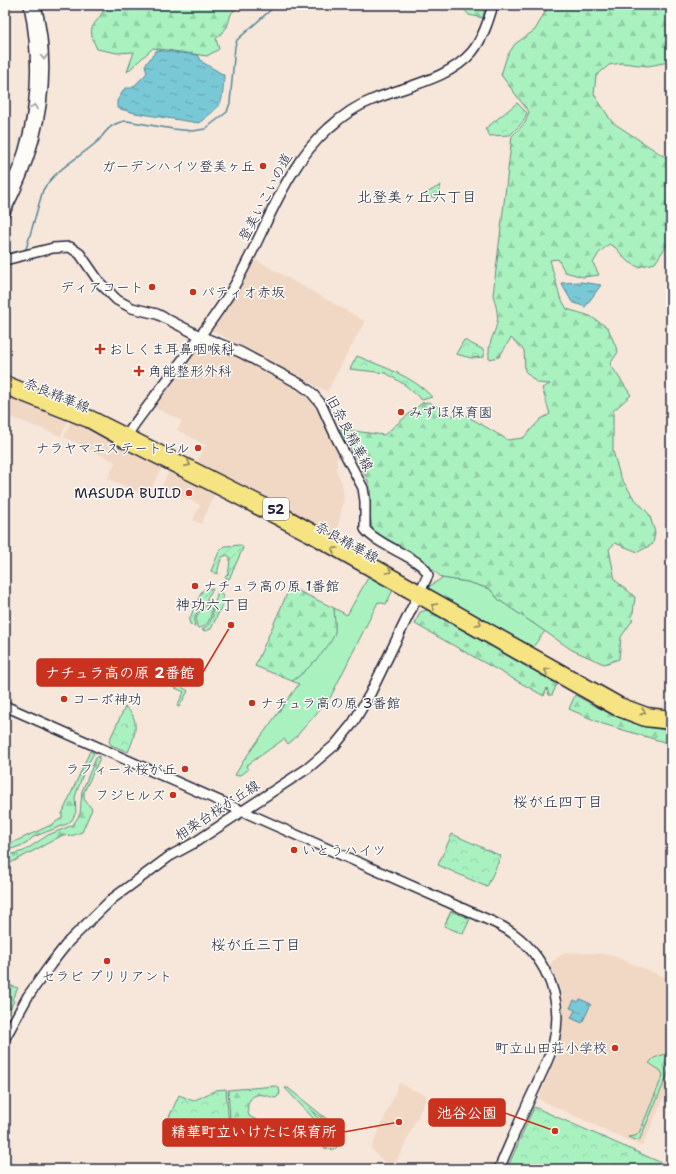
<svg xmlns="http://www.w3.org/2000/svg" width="676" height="1174" font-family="'Shantell Sans','Klee One',sans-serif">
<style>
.built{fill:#f1d8c5}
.grass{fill:#a9f2c0;stroke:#668a7e}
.forest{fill:url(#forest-firs);stroke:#668a7e}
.park{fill:url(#park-crowns);stroke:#668a7e}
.garden{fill:url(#garden-furrows);stroke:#668a7e}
.water{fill:url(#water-ripples);stroke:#568698}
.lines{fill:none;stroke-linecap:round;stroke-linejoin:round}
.stream{stroke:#568698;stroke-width:1.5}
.secondary-casing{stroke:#22223b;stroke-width:12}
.primary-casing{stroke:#22223b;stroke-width:13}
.secondary{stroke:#fdfcf7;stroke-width:9}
.primary{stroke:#f6e381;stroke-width:10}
.oneway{stroke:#9a9aa2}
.oneway2{stroke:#8c825e}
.poi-dot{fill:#c8321e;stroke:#fdfcf7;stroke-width:1.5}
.labels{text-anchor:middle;stroke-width:3;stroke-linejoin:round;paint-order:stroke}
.shield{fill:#fdfcf7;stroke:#646373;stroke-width:1}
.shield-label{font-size:13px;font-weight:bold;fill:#22223b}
.poi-label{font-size:14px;fill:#22223b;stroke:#fdfcf7;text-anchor:start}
.street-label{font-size:14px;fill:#22223b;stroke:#fdfcf7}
.neighbourhood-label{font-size:15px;fill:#22223b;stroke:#fdfcf7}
.leader{fill:none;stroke:#c8321e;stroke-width:1.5}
.callout-dot{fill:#c8321e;stroke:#fdfcf7;stroke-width:1.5}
.callout{fill:#c8321e;stroke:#c8321e;stroke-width:1.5}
.callout-label{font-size:15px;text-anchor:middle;font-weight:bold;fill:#fff}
</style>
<defs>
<pattern id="forest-firs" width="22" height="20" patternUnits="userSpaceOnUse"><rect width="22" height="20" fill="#a9f2c0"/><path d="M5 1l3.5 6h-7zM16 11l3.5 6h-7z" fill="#91cfa6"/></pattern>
<pattern id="park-crowns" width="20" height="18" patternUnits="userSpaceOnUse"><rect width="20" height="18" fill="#a9f2c0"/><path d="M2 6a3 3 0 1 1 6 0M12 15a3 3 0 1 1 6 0" fill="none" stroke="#91cfa6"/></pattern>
<pattern id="garden-furrows" width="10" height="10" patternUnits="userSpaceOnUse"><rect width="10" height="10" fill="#a9f2c0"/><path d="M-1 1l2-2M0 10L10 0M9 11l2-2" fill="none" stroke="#91cfa6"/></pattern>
<pattern id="water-ripples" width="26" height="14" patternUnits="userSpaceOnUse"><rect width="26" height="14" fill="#79c8d6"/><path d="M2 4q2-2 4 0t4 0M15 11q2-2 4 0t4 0" fill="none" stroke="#63a2af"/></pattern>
</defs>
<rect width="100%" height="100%" fill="#f6e7da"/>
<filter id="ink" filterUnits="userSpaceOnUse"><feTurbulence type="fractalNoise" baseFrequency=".025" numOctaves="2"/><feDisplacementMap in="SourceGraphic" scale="8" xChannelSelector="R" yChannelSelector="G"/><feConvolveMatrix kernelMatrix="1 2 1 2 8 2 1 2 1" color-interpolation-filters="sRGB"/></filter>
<g filter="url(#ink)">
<path class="built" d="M256 260 365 321 327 392 212 330Z
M200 341 218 351 237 356 304 393 311 401 341 452 337 460 336 471 342 482 344 497 337 533 332 535 238 483 196 463 206 445 177 430 182 421 153 407 184 368Z
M5 395 68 420 61 436 5 415Z
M71 421 162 467 147 497 108 478 115 462 64 437Z
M169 471 215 494 201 524 193 520 200 505 162 486Z
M565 952 609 954 671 980V1081L643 1145 640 1146 538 1099 558 1053 563 1024V1006L560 988 550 963Z
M399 1083 427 1096 401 1153 391 1169 371 1149Z"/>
<path class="grass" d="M369 576 393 590 386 604 378 602 330 698 293 740 288 744 284 739 246 766 248 770 238 776 235 775 244 760 299 684 292 681C313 668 334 633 334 608L347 615Z
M442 578 468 582 490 589 499 600 545 631 533 647 427 588Z
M207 605 211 607C213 615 208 628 198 628 193 619 199 610 207 605Z
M144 664H147L151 675C164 674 178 684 188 691L179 707 177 706 184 692 140 672Z"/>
<path class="forest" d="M106 5H239L231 14 227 27 216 39 219 49 207 56 153 48 127 72 134 52 117 53 97 49C84 22 97 28 106 5Z
M460 5H485L483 18 469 15Z
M549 5H671V65L669 62 648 66 622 63 609 65 596 76 594 94 612 122 671 161V239L655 263 638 267 626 260 616 248 609 244 599 253 593 263 599 275 583 277 565 272 558 259 550 260 560 297 567 309 590 316 608 328 618 352 610 364 631 395 613 411V451L620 476 633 497 649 514 655 532 653 544 638 552 615 543 609 549 615 580 635 597 632 621 621 637 619 659 604 664 572 650 499 600 490 589 468 582 442 578 429 566 373 531C368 515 372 503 370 487 368 476 346 441 339 429L384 435 422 403 429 402 454 416 460 412 508 440 523 438 541 419 550 414 542 388 550 384 537 383 525 371 524 350 511 338 499 357 489 359C488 341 493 339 497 323 499 314 495 303 493 295L512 136 525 123 529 112 501 75 507 56 515 44 535 30Z
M290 587 334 608C334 616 336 624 335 631 334 644 304 674 292 681L255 666Z
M427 610 557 684 552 695H549L547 688 544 696 415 624 420 612Z
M575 695C606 712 635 729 671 730V744L603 724 569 709Z
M90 751 94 753 84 771 75 797 76 812 72 820 67 824 33 837 26 844 5 851V846L51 825 62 818V814Z
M99 756V760L84 792V799L92 809 82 832 71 836 63 835 5 866V856L24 851 48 835 73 825 80 814 82 791 96 758Z
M671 1052V1067L639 1141 628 1137 635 1136 639 1133 663 1075 661 1071 649 1063 654 1058Z
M276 1086 279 1088 280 1094 276 1098C271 1098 268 1095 264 1095 250 1092 245 1105 249 1116L258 1121 309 1136 312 1139 310 1140 272 1132 230 1118 228 1090Z
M285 1088H288L343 1132 344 1134H341L309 1108 337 1140V1147L334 1150 324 1148 330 1136Z"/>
<path class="park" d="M517 103 527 113 523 122 510 135 490 136 485 129Z
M441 185 437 198 423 195Z
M464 340 484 350V357L471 358 456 354Z
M357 356C383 367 413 376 432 397L422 400 405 385 386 373 350 369Z
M125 707C141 718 135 737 128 752L111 745 109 741Z
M452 834 501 856 487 887 438 865Z
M451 911 470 919 463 934 444 926Z
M5 984 18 988 12 999 14 1001 5 1018Z
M226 1089 229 1126 182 1131 166 1124 179 1095 193 1101 216 1090Z
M534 1107 671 1167V1169H507Z"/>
<path class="garden" d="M241 545 243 548 229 579 225 577 228 574C229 572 230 559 230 557L227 555 222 557C220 562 217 570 218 574L211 571 219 552 225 546Z
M208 588 213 589 207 598V603C198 608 193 616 195 627L190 624 189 620 202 591Z
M218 591 222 594 224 601 211 629 206 631 202 630C211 624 215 615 212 605L215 602Z"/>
<path class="water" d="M157 50 198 55 202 62 224 75C222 106 224 103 199 123L135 113 117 108V101L125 88H132L147 73 145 65Z
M581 282 601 285 585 307 572 302 561 283Z
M580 999 591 1004 582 1023 571 1018 575 1010 570 1008 574 1000 578 1002Z"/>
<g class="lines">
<path class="stream" d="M21 252 26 249 43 190C56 168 81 157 99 140 103 135 107 129 112 126 117 123 121 121 127 121L173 129 193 131 205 129 227 112 230 103 235 46 237 40 276 5"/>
<defs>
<path id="secondary" d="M5 197C36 137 42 71 29 5
M5 212C39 147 54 77 36 5
M5 260 53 248 70 247 80 254 100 283 117 300 132 308 157 314 200 336 240 352 300 384 311 392 321 404 337 439 363 488 365 501V529C377 546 425 559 428 575L370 694 353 723 335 745 308 768 194 843 170 856 112 899 69 941 51 964 28 996 5 1038
M124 441C132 425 145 411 155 396 181 362 207 329 230 293 263 240 281 170 329 128 342 116 356 106 372 100 405 86 448 80 472 52 483 38 488 22 493 5
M5 706 493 922C538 942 566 991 554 1041 551 1056 542 1071 536 1086 523 1113 511 1141 499 1169"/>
<path id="primary" d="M5 381 93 417 278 510 620 703 647 713 671 716
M5 389 88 422 124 442 232 496 309 536 616 710 645 721 671 724"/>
</defs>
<use href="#secondary" class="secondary-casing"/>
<use href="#primary" class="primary-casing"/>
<use href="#secondary" class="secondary"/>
<use href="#primary" class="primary"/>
</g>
<defs><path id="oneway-chevron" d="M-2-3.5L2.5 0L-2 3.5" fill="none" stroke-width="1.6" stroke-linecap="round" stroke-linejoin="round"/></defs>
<g class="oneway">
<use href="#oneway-chevron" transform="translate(44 57) rotate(87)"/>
<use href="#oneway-chevron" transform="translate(34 107) rotate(-81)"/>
</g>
<g class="oneway2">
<use href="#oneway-chevron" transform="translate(188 464) rotate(27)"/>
<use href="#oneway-chevron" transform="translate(334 550) rotate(-151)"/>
<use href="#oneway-chevron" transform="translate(389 571) rotate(30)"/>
<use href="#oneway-chevron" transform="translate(434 606) rotate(-150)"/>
<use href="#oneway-chevron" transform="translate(479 623) rotate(30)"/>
<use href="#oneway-chevron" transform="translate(547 671) rotate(-150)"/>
<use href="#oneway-chevron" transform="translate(643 712) rotate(16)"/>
</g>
</g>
<g class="poi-dot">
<circle cx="263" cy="166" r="4"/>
<circle cx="152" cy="287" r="4"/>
<circle cx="193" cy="292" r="4"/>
<path d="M98 343h4v4h4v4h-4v4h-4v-4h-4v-4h4z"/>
<path d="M137 365h4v4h4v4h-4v4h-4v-4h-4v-4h4z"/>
<circle cx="401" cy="412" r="4"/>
<circle cx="198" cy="448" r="4"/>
<circle cx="189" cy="493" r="4"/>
<circle cx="195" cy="586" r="4"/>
<circle cx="64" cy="699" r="4"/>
<circle cx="252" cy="703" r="4"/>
<circle cx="185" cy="769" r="4"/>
<circle cx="173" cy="795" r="4"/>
<circle cx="294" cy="850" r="4"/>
<circle cx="107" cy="961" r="4"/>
<circle cx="615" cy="1048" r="4"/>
</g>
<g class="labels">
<rect class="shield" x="263" y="498" width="26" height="22" rx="3"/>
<g class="shield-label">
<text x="276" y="514">52</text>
</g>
<g class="poi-label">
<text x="255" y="171" text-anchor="end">ガーデンハイツ登美ヶ丘</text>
<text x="144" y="292" text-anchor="end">ディアコート</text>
<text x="201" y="297">パティオ赤坂</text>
<text x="109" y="354">おしくま耳鼻咽喉科</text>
<text x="148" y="376">角能整形外科</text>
<text x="409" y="417">みずほ保育園</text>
<text x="190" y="453" text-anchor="end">ナラヤマエステートビル</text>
<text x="181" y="498" text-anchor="end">MASUDA BUILD</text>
<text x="203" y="591">ナチュラ高の原 1番館</text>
<text x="72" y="704">コーポ神功</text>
<text x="260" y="708">ナチュラ高の原 3番館</text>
<text x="177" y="774" text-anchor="end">ラフィーネ桜が丘</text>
<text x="165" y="800" text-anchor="end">フジヒルズ</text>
<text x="302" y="855">いとうハイツ</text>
<text x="107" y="981" text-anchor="middle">セラビ ブリリアント</text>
<text x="607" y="1053" text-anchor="end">町立山田荘小学校</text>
</g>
<g class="street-label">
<text transform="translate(265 197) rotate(-62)" y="5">登美いこいの道</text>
<text transform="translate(57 395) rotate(22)" y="5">奈良精華線</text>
<text transform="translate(350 433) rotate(62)" y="5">旧奈良精華線</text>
<text transform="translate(347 542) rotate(29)" y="5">奈良精華線</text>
<text transform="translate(217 810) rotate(-33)" y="5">相楽台桜が丘線</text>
</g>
<g class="neighbourhood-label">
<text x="417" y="202">北登美ヶ丘六丁目</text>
<text x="213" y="610">神功六丁目</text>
<text x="558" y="807">桜が丘四丁目</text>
<text x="256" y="950">桜が丘三丁目</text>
</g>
</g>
<path class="leader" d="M231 625L203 672M555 1131L505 1113M399 1122L344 1132"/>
<g class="callout-dot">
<circle cx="231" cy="625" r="4"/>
<circle cx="555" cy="1131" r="4"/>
<circle cx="399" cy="1122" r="4"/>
</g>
<g class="callout">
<rect x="37" y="659" width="166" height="27" rx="4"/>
<rect x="429" y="1099" width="76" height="27" rx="4"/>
<rect x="163" y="1119" width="181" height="27" rx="4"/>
</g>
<g class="callout-label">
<text x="120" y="678">ナチュラ高の原 2番館</text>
<text x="467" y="1118">池谷公園</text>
<text x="254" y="1137">精華町立いけたに保育所</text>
</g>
<rect width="676" height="1174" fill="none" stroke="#fdfcf7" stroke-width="20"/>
<rect x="10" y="10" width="656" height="1154" fill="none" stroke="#22223b" stroke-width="1.5" filter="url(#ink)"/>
</svg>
